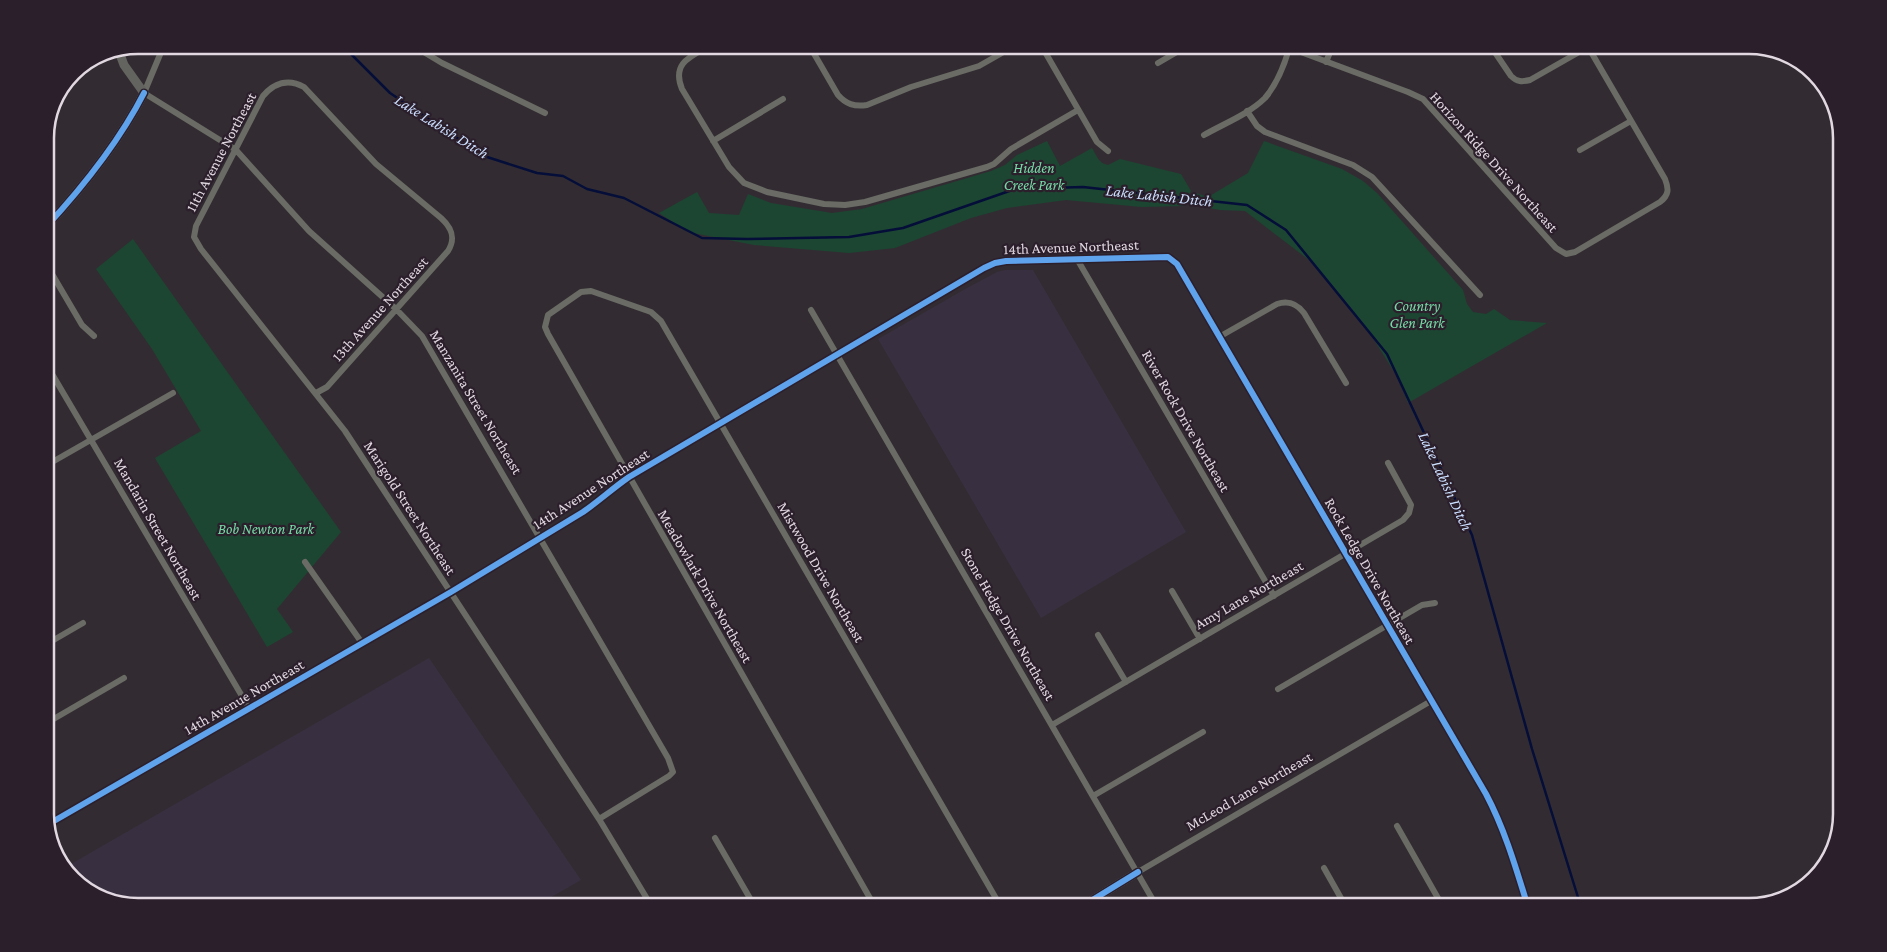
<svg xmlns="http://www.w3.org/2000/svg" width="1887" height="952" font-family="'Crimson Pro',serif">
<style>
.education{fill:#383040}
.green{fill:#1c4632}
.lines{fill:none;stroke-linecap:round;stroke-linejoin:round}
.stream{stroke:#040e39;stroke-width:2.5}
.street{stroke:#696b64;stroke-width:6}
.secondary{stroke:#63635f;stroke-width:9}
.cycleway-casing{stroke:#2c1f2c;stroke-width:9}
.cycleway{stroke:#60a3ed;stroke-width:6}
.labels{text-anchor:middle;stroke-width:4.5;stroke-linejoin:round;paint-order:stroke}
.street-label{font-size:15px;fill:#e1d8e1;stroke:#2c1f2c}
.park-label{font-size:15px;font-style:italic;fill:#75dba6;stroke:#2c1f2c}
.water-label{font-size:16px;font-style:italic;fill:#cbdfff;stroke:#2c1f2c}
.rim{fill:none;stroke:#e1d8e1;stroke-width:2.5}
</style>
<rect width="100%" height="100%" fill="#322c32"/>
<path class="education" d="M1005 270H1033L1186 532 1041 618 878 339 967 288 997 272Z
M429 658 581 880 534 907H138L97 898 64 868Z"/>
<path class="green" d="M1047 141 1060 166 1092 148C1097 156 1098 163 1108 165L1120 159 1181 174 1191 191 1184 206 1142 207 1066 200 1007 208 971 218 895 248 849 253 754 245 688 232 659 213 697 192 709 213 739 215 748 194 771 203 832 213 862 209 991 171 1005 165 1017 155Z
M1264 141 1342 169 1363 181 1377 193 1463 290 1467 304 1473 312 1486 314 1494 309 1510 320 1547 323 1408 403 1398 378 1366 327 1333 286 1309 260 1245 211 1220 210 1192 205 1196 193 1208 197 1248 173Z
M133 239 341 532 277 609 293 632 267 647 155 458 201 431 152 349 96 269Z"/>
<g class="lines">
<path class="stream" d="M338 45 351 54 390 93 484 156 537 173 563 176 587 189 624 198 702 238 747 239 849 237 903 228 1015 189 1083 187 1247 205 1286 230 1387 354 1472 535 1532 749 1581 907"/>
<path class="street" d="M164 45 144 93 236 150 309 231 396 309 422 336 668 758 673 772 669 776 599 819
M412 45 442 63 545 113
M711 45C692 56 671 62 682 89L729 167 744 183 767 192 824 204 845 205 865 202 987 167 994 164 1011 149 1078 110
M809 45 838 95C846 104 854 107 867 105L911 87 979 66 1016 45
M1041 45 1097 142 1108 151
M1282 45 1408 92 1423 99 1556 248 1566 254 1575 252 1660 202C1669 195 1669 189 1665 179L1587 45
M1490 45 1511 76C1517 82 1522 82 1530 80L1588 47
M1326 62 1333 45
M1158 63 1189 45
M1247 111 1257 126 1265 132 1353 165 1372 177 1480 295
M1204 135C1223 124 1249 114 1265 98 1277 84 1284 66 1289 49
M713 141 783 99
M1580 150 1631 121
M1077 259 1274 596
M45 262 82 325 94 336
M811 310 1157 907
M1219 337 1277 304C1289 300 1297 304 1304 313L1346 383
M45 362 249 708
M316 393 327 387 448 251C456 238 452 228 441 218L376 164 304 87C288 78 274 83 263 96L196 226 194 237 201 249 345 431 599 819 652 907
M54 461 173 393
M305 562 362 643
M1172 591 1200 639
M1098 635 1126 682
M45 645 83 623
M1278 689 1422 605 1435 603
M45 724 124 678
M1052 725 1403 520 1409 513 1411 505 1388 463
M1093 796 1203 732
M47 825 451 592 583 512C599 501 613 488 629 477L984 268 995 263 1006 261 1168 257 1177 264 1486 794C1505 830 1516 868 1528 907
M1397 826 1443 907
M715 838 755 907
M1324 868 1346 907
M1138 872 1431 701
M875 907 548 334 545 327 548 315 581 292 591 291 651 312 661 321 1001 907"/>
<path class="secondary" d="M45 228C82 188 119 142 144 93L124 65 118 49
M1081 907 1138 872"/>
<defs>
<path id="cycleway" d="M45 228C82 188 119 142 144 93
M47 825 451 592 583 512C599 501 613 488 629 477L984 268 995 263 1006 261 1168 257 1177 264 1486 794C1505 830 1516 868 1528 907
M1081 907 1138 872"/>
</defs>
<use href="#cycleway" class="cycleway-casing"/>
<use href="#cycleway" class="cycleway"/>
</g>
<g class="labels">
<g class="street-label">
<text transform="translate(221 152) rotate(-62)" y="5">11th Avenue Northeast</text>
<text transform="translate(1494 162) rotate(48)" y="5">Horizon Ridge Drive Northeast</text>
<text transform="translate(1071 247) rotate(-2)" y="5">14th Avenue Northeast</text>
<text transform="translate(380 309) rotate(-48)" y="5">13th Avenue Northeast</text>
<text transform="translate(476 402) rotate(59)" y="5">Manzanita Street Northeast</text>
<text transform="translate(1186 421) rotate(60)" y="5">River Rock Drive Northeast</text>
<text transform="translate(591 489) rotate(-33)" y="5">14th Avenue Northeast</text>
<text transform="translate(410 508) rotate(57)" y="5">Marigold Street Northeast</text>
<text transform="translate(158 529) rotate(60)" y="5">Mandarin Street Northeast</text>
<text transform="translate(1370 571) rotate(60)" y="5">Rock Ledge Drive Northeast</text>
<text transform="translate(821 572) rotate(60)" y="5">Mistwood Drive Northeast</text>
<text transform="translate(705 586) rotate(60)" y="5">Meadowlark Drive Northeast</text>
<text transform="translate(1249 595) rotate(-30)" y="5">Amy Lane Northeast</text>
<text transform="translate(1008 624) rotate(60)" y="5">Stone Hedge Drive Northeast</text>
<text transform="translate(244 697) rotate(-30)" y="5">14th Avenue Northeast</text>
<text transform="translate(1249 791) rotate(-30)" y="5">McLeod Lane Northeast</text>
</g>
<g class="park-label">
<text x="1034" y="173">Hidden<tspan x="1034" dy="17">Creek Park</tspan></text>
<text x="1417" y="311">Country<tspan x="1417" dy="17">Glen Park</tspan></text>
<text x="266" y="534">Bob Newton Park</text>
</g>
<g class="water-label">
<text transform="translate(442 126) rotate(32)" y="6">Lake Labish Ditch</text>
<text transform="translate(1159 195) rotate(6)" y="6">Lake Labish Ditch</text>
<text transform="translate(1446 481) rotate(65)" y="6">Lake Labish Ditch</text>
</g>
</g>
<path d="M0 0H1887V952H0ZM138 54H1749A84 84 0 0 1 1833 138V814A84 84 0 0 1 1749 898H138A84 84 0 0 1 54 814V138A84 84 0 0 1 138 54Z" fill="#2c1f2c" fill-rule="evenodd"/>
<path class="rim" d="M138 54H1749A84 84 0 0 1 1833 138V814A84 84 0 0 1 1749 898H138A84 84 0 0 1 54 814V138A84 84 0 0 1 138 54Z"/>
</svg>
